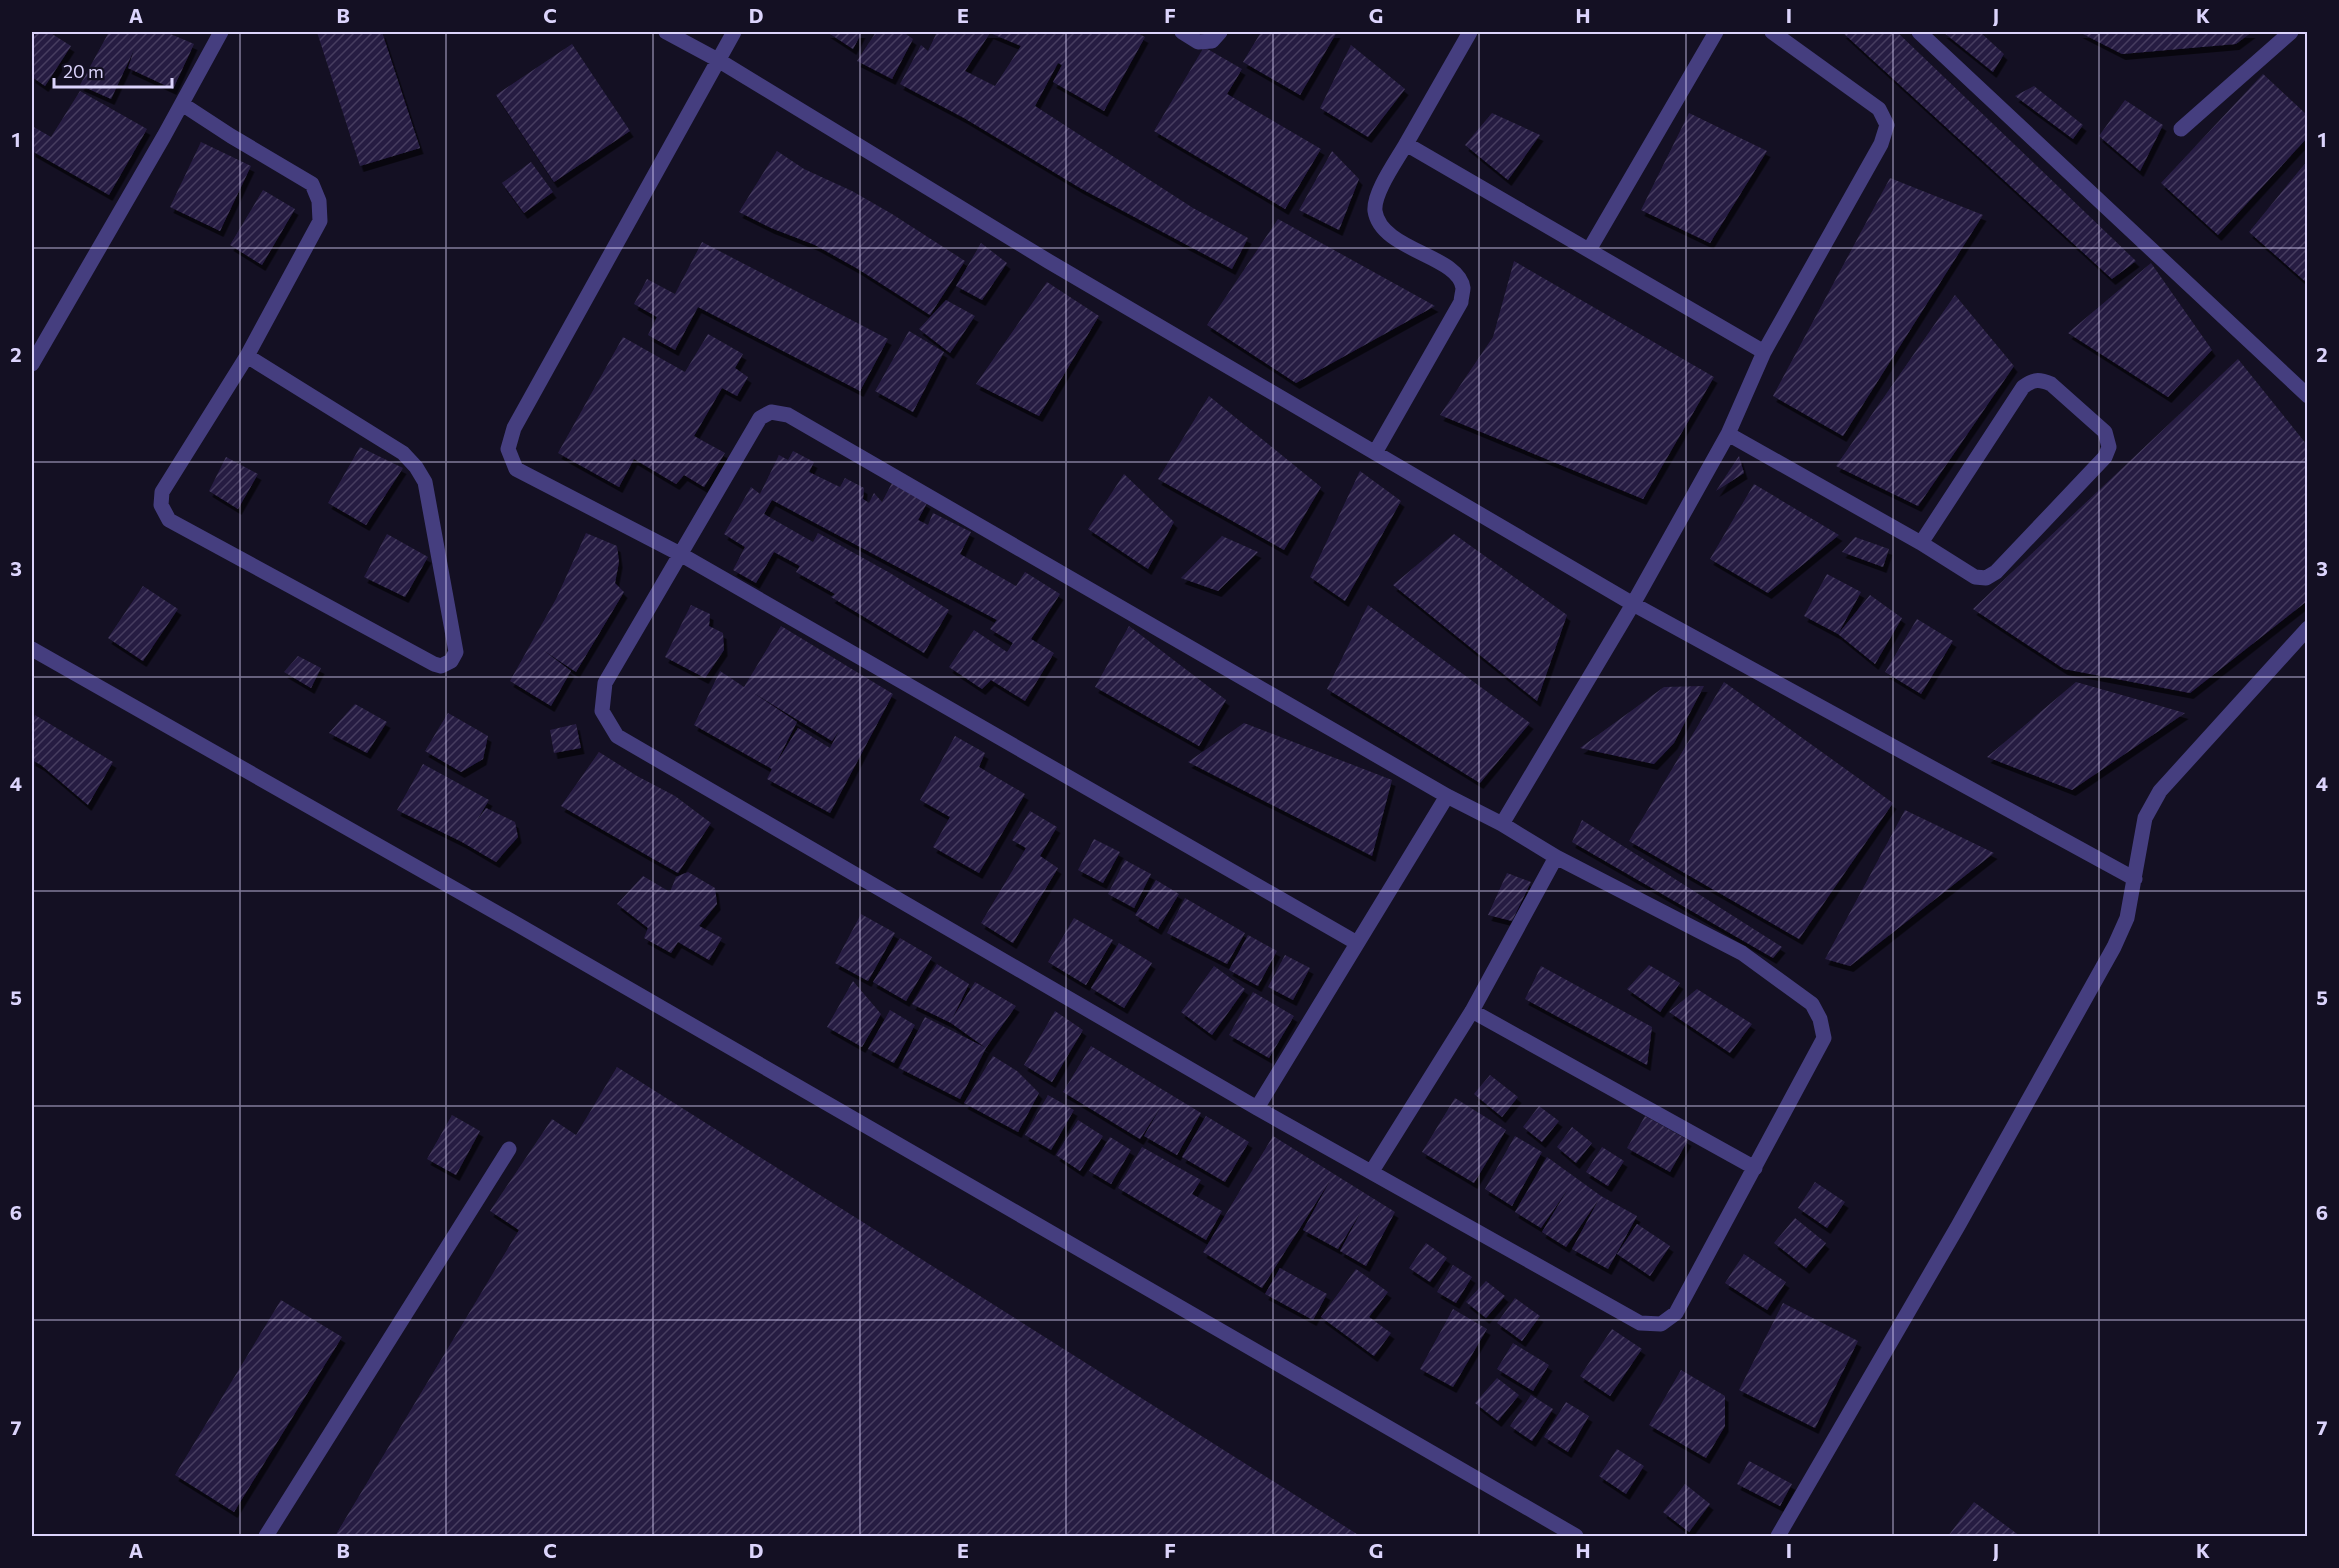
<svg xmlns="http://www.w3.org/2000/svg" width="2339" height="1568" font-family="Commissioner,sans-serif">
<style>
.building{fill:url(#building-hatch);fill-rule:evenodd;filter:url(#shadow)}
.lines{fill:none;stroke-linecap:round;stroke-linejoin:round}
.minor{stroke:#453e7f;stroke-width:15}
.grid{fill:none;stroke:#dcd4fc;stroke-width:1.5;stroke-opacity:0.55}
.neatline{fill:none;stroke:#dcd4fc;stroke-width:2}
.grid-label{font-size:20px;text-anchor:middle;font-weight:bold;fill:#dcd4fc}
</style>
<defs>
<pattern id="building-hatch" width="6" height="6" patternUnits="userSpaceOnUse" patternTransform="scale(1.5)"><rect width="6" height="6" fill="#271d43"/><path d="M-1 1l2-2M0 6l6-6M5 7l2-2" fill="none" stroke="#463d5f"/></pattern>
<filter id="shadow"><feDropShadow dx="3.5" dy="6" stdDeviation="0" flood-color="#0009"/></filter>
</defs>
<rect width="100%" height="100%" fill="#141023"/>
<path class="building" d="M37 32H49L71 46 45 86 32 77V34L34 36Z
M109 32H166L194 44 173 89 128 68 134 50 111 99 80 85Z
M317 32H382L420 148 360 166Z
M827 32H862L853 49Z
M876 32H903L913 39 892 79 857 61Z
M937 32H1136L1145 37 1104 111 1053 82 1062 65 1058 63 1035 106 1193 208 1248 238 1232 269 1080 188 964 118 900 84 921 45 928 51ZM990 33 1021 46 995 86 965 71Z
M1261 32H1337L1300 95 1243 62Z
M1842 32H1897L2136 261 2112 279Z
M1943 32H1980L2004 54 1993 72Z
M2079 32H2252L2236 44 2122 54Z
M572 44 630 131 554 182 496 95Z
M1351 45 1405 89 1368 137 1320 108Z
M1204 47 1242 69 1227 94 1321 149 1285 209 1154 131Z
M2263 74 2307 115V138L2218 235 2161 183Z
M2034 86 2083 125 2073 139 2015 96Z
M80 91 147 129 109 195 32 151V126L51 137Z
M2125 100 2163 125 2140 171 2099 136Z
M1492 113 1540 135 1508 180 1465 145Z
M1689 113 1767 151 1710 243 1641 210Z
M201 142 251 166 220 231 170 207Z
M777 151 804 169 852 191 892 214 965 261 930 315 858 269 815 245 771 228 739 212Z
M1332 151 1359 179 1339 230 1299 210Z
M2307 161V283L2249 232Z
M531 162 553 192 524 213 502 183Z
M1890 178 1983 215 1843 436 1773 396Z
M263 190 295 209 262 265 230 245Z
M1278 219 1435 306 1296 383 1207 325Z
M702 242 888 339 860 391 698 307 675 350 648 335 657 317 634 304 647 279 675 294Z
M981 243 1007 263 982 300 956 286Z
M1514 261 1714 377 1643 499 1440 415 1493 337Z
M2151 263 2212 350 2168 397 2068 333Z
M1047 282 1099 316 1039 416 976 384Z
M1955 295 2014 366 1918 506 1836 466Z
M946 300 975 316 950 353 919 329Z
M909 331 944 352 913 412 875 391Z
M708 334 743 354 735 368 748 377 737 396 722 388 694 436 725 453 704 487 684 475 676 484 634 459 619 487 558 453 623 337 685 372Z
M2238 359 2307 445V601L2190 693 2064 669 1973 609Z
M1209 396 1321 487 1284 550 1158 479Z
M360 447 403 468 366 525 328 503Z
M793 451 814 462 809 472 840 487 845 478 864 488 863 499 869 503 874 493 882 502 892 483 927 503 918 520 928 525 933 513 971 532 960 554 1016 586 1025 572 1060 594 1031 639 1054 653 1025 701 991 680 982 689 949 667 974 630 1007 652 1013 643 990 629 997 620 772 500 764 514 813 542 818 533 890 573 949 610 924 653 831 597 835 594 796 572 800 566 774 552 756 583 733 570 745 547 724 534 751 487 760 494 779 455 788 460Z
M1739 456 1744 473 1716 491Z
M226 457 258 474 238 509 209 491Z
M1360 471 1401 501 1345 601 1310 577Z
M1124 474 1174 522 1148 569 1088 529Z
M1754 484 1839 535 1768 593 1710 559Z
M586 533 617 546 619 562 615 583 624 592 576 672 543 650 571 671 551 706 510 681 556 599Z
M387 534 428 557 405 597 364 577Z
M1454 534 1567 615 1537 701 1393 585Z
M1222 536 1258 552 1218 591 1181 578Z
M1855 537 1889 549 1883 567 1842 552Z
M1827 574 1861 592 1838 634 1870 595 1902 618 1875 664 1838 634 1804 616Z
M143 586 178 609 143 661 108 638Z
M691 605 710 614 709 626 723 633 724 650 705 678 665 657Z
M1368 605 1530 723 1480 783 1327 689Z
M1917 619 1953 641 1921 694 1885 672Z
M781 626 893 694 830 813 767 779 772 769 694 725 720 671 744 687ZM752 692 832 741 839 731 830 748 798 728 775 765 797 722Z
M1129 626 1226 700 1199 746 1095 687Z
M298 656 321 668 311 688 284 672Z
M1724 682 1893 803 1799 939 1629 841Z
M2076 682 2185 713 2072 790 1987 757Z
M1704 686 1674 743 1654 764 1580 748 1664 687Z
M355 704 387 722 367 753 329 733Z
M448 713 488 736 483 759 461 772 425 751Z
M35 715 113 762 88 805 41 765 32 760V722Z
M1244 723 1392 780 1372 856 1188 762Z
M576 724 581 748 554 753 550 730Z
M955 736 985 753 979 767 1025 794 979 873 933 847 950 817 920 800Z
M599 752 637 776 675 796 711 823 678 873 561 806Z
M423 764 489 800 476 822 486 808 515 822 518 837 496 862 462 842 397 810Z
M1905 810 1994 853 1850 966 1825 959Z
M1030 811 1057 827 1040 856 1058 868 1013 943 981 923 1026 848 1012 840Z
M1582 820 1782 947 1773 958 1572 842Z
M1094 839 1120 852 1103 883 1078 870Z
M1125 860 1151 874 1134 908 1108 894Z
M688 872 715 888 717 904 699 926 722 938 709 960 678 942 671 953 644 938 648 928 617 904 643 876 670 892 676 877Z
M1507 873 1531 882 1512 921 1488 915Z
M1156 880 1179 894 1158 929 1135 915Z
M1185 898 1245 933 1227 964 1167 933Z
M861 914 895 933 868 981 835 963Z
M1074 918 1113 940 1086 985 1048 962Z
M1248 935 1277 951 1258 986 1229 970Z
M900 938 932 957 906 1001 873 982Z
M1119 943 1152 963 1124 1008 1091 988Z
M1285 955 1310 968 1293 1000 1268 987Z
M937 964 969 984 952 1019 975 982 1016 1006 986 1048 951 1023 912 1004Z
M1649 965 1680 983 1660 1012 1627 989Z
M1214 966 1245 989 1212 1035 1181 1012Z
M1541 966 1652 1027 1647 1065 1525 999Z
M853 981 881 1014 862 1047 827 1027Z
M1697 989 1752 1024 1730 1053 1669 1012Z
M1253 992 1294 1016 1269 1058 1229 1035Z
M890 1010 915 1025 894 1063 868 1049Z
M1055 1011 1083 1030 1052 1082 1024 1065Z
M925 1017 986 1048 960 1099 899 1068Z
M1091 1046 1201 1113 1177 1155 1144 1136 1162 1105 1140 1139 1063 1092Z
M993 1056 1017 1071 1039 1093 1018 1132 964 1103Z
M617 1067 1360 1536H335L519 1230 490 1211 552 1119 576 1135Z
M1490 1075 1518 1097 1502 1117 1474 1094Z
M1048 1095 1074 1110 1051 1150 1025 1135Z
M1455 1098 1506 1130 1474 1183 1422 1152Z
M1539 1106 1559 1121 1542 1142 1523 1127Z
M452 1115 480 1131 456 1175 427 1159Z
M1206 1116 1249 1142 1225 1182 1182 1157Z
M1645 1116 1688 1140 1670 1172 1627 1148Z
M1078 1120 1103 1136 1080 1171 1056 1155Z
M1572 1127 1592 1143 1576 1163 1557 1147Z
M1273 1136 1395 1212 1366 1266 1340 1251 1362 1210 1338 1249 1303 1230 1331 1179 1262 1288 1203 1252Z
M1515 1136 1542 1152 1512 1206 1485 1189Z
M1110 1137 1131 1150 1111 1184 1089 1171Z
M1142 1147 1201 1180 1192 1194 1222 1211 1206 1240 1118 1188Z
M1602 1147 1624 1161 1608 1186 1586 1172Z
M1547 1157 1601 1196 1637 1216 1608 1269 1572 1249 1599 1199 1566 1247 1542 1232 1568 1189 1541 1228 1515 1212Z
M1815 1182 1845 1202 1827 1228 1798 1208Z
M1795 1218 1826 1243 1806 1268 1774 1243Z
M1637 1224 1670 1246 1650 1276 1617 1254Z
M1426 1243 1447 1258 1430 1282 1409 1268Z
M1744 1254 1786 1282 1767 1310 1725 1283Z
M1453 1265 1472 1277 1456 1303 1437 1292Z
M1280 1268 1327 1294 1313 1320 1265 1294Z
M1356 1269 1388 1292 1369 1317 1391 1333 1374 1356 1321 1317Z
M1486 1281 1505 1296 1486 1318 1466 1302Z
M1515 1298 1540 1316 1522 1341 1497 1323Z
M281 1300 342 1337 234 1512 175 1475Z
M1783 1303 1858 1341 1815 1428 1739 1390Z
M1453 1309 1487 1329 1453 1387 1420 1369Z
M1612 1329 1642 1349 1610 1396 1580 1376Z
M1513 1343 1549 1365 1533 1391 1497 1369Z
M1681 1370 1725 1396V1426L1706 1458 1649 1425Z
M1497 1378 1519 1395 1498 1421 1475 1403Z
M1531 1395 1553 1409 1532 1441 1510 1426Z
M1566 1402 1589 1416 1568 1452 1544 1437Z
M1617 1449 1644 1466 1626 1494 1599 1476Z
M1749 1461 1792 1484 1780 1506 1737 1484Z
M1685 1484 1710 1504 1689 1532 1663 1512Z
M1974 1502 2020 1536H1948Z"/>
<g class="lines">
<path class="minor" d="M666 32 718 60 1048 261 1633 604 2135 879
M734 32 514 428 508 449 516 469 680 554 1357 943
M1182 32 1198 42 1212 41 1220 32
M1470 32 1406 144 1764 352 1881 144 1887 125 1879 109 1772 32
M1919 32 2308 396
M182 104 231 136 312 184 319 201 320 221 247 356 162 492 161 505 169 520 434 664 441 666 451 661 456 652 425 482 416 467 403 453 247 356
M2181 129 2291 32
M1589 250 1716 32
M32 364 164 136 221 32
M771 412 788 415 1447 796 1502 824 1556 857 1742 953 1812 1004 1820 1019 1824 1038 1676 1313 1661 1324 1640 1323 1257 1108 617 736 602 711 605 683 760 418Z
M1728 434 1764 352
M1376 451 1461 302C1461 298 1463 292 1463 288 1459 255 1381 251 1375 211 1373 193 1397 160 1406 144
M32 649 520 926 1576 1536
M1502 824 1633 604 1728 434 1921 543 1975 577 1986 578 1996 572 2105 457 2109 447 2105 432 2051 384C2039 379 2034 379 2023 387L1921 543
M1472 1011 1755 1168
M1257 1108 1447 796
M1372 1171 1472 1011 1556 857
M266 1536 509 1149
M1778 1536 1958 1226 2114 947 2127 918 2145 818 2160 791 2308 628"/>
</g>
<path class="grid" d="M240 32V1536M446 32V1536M653 32V1536M860 32V1536M1066 32V1536M1273 32V1536M1479 32V1536M1686 32V1536M1893 32V1536M2099 32V1536M32 248H2308M32 462H2308M32 677H2308M32 891H2308M32 1106H2308M32 1320H2308"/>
<rect width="2339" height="1568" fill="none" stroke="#141023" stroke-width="66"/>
<path d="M54 78v9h118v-9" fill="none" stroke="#dcd4fc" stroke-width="3"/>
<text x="63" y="78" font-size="18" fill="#dcd4fc" stroke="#141023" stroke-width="4.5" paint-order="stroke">20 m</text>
<rect x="33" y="33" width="2273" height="1502" class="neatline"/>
<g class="grid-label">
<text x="136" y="23">A</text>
<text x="343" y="23">B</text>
<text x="550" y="23">C</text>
<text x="756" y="23">D</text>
<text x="963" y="23">E</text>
<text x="1170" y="23">F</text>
<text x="1376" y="23">G</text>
<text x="1583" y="23">H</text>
<text x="1789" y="23">I</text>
<text x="1996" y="23">J</text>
<text x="2203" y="23">K</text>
<text x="16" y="147">1</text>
<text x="2322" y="147">1</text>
<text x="16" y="362">2</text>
<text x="2322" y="362">2</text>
<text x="16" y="576">3</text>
<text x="2322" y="576">3</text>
<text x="16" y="791">4</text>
<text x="2322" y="791">4</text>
<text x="16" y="1005">5</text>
<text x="2322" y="1005">5</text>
<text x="16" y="1220">6</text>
<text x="2322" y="1220">6</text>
<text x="16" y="1435">7</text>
<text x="2322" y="1435">7</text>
<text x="136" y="1558">A</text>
<text x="343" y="1558">B</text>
<text x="550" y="1558">C</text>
<text x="756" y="1558">D</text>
<text x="963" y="1558">E</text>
<text x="1170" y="1558">F</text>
<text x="1376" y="1558">G</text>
<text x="1583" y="1558">H</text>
<text x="1789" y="1558">I</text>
<text x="1996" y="1558">J</text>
<text x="2203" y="1558">K</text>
</g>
</svg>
